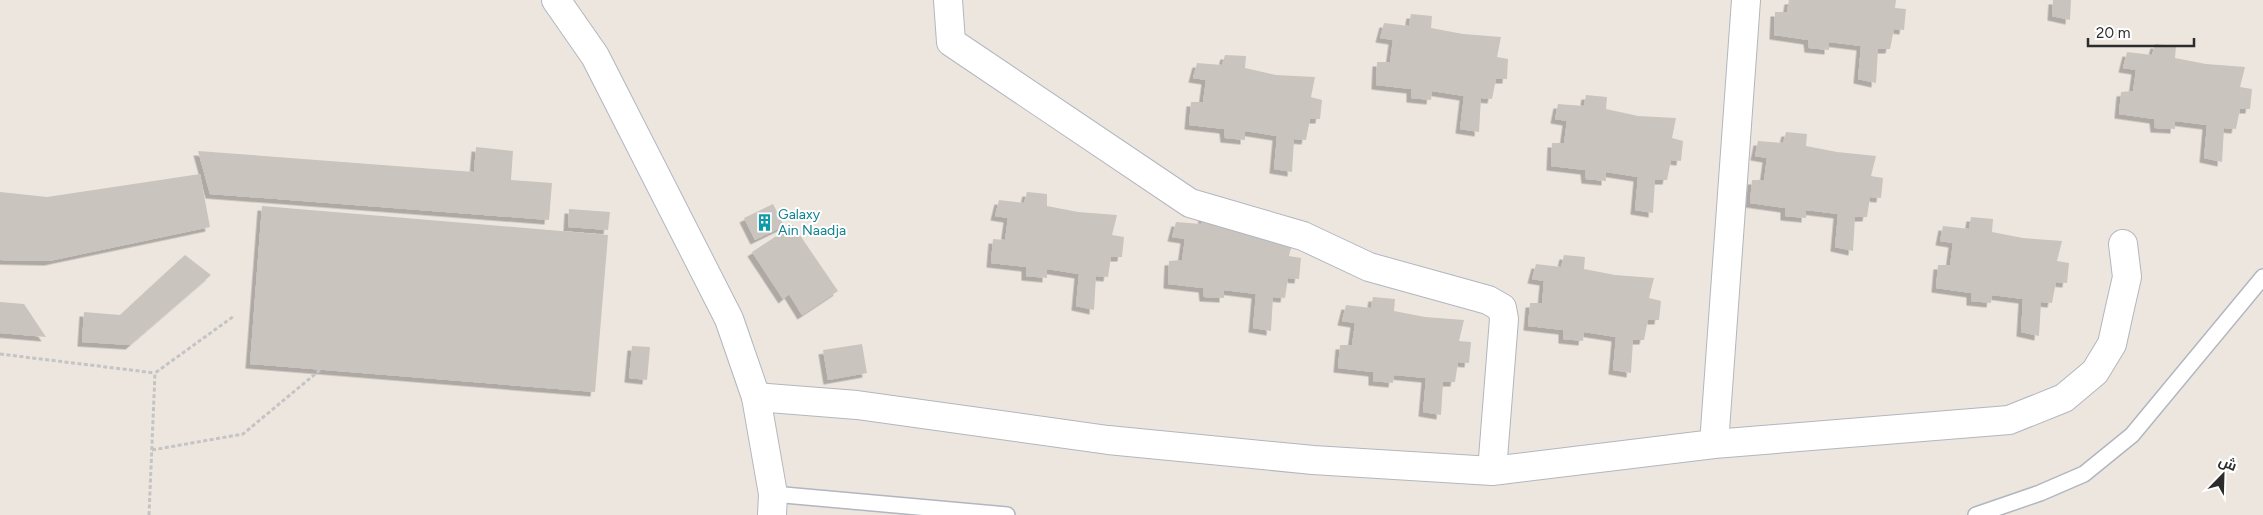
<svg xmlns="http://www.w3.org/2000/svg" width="2263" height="515" font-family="Figtree,Cairo,sans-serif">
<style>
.building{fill:#c9c4bd;filter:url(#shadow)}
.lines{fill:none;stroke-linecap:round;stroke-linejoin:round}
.lane-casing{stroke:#b2b6bf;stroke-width:18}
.street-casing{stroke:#b2b6bf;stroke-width:30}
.secondary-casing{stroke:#b2b6bf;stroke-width:30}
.path{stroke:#c4c4c4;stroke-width:3;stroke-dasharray:4 2.5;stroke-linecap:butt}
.lane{stroke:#fff;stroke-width:15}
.street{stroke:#fff;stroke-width:28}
.secondary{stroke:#fff;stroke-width:28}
.labels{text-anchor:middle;stroke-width:4;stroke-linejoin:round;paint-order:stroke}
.culture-label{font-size:14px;fill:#0d838f;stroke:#fff;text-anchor:start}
</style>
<defs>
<filter id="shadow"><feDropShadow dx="-4.5" dy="4.5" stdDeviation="0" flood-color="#0004"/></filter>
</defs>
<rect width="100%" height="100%" fill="#ede6df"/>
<path class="building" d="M1789 0H1896L1895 8 1906 9 1904 30 1894 29 1890 49H1878L1876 83 1858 79 1861 46 1829 42V50L1809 48 1808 40 1774 35 1775 12H1787Z
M2053 0H2071L2070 20 2052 16Z
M1411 14 1432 16 1431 28 1463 34 1501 37 1497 57 1508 59 1507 79H1496L1492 99 1481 98 1479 132 1460 129 1464 96 1432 91 1431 100 1411 98V89L1376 85 1377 62H1390L1393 40 1380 38 1384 23 1409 26Z
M2155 44 2176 46 2175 58 2206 64 2245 67 2240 87 2252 89 2250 109H2240L2236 129 2224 128 2222 162 2204 158 2207 125 2175 121V129L2155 128 2154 119 2119 114 2121 92 2133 91 2136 70 2123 68 2127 52 2152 55Z
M1225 55 1246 56 1245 68 1276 75 1315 77 1311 97 1322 100 1320 119H1310L1306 140 1294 139 1292 172 1274 169 1277 136 1245 131V140L1225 138 1224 129 1189 125 1191 102H1203L1206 80 1193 78 1197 63 1222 65Z
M1586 95 1607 97 1606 109 1638 116 1676 118 1672 138 1683 141 1681 161 1671 160 1667 180H1655L1653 213 1635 210 1638 177 1606 172V181L1586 179 1585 170 1551 166 1552 143H1564L1567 121 1555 119 1558 104 1584 106Z
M1786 132 1807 134 1806 146 1837 152 1876 156 1871 176 1883 178 1881 198 1870 197 1867 217H1855L1853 251 1835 247 1838 214 1806 210V218L1785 216V208L1750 203 1752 180H1764L1767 158 1755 156 1758 141 1783 143Z
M476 147 513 151 511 180 552 183 549 220 210 194 198 151 474 172Z
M200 174 210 227 49 261 0 260V192L47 197Z
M1027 192 1047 194V206L1078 212 1117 215 1112 235 1124 237 1122 257H1111L1108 277 1096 276 1094 310 1076 306 1079 274 1047 269V278L1026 276V267L991 263 993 239 1005 240 1008 218 995 216 999 200 1024 203Z
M773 204 784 226 755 240 744 218Z
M262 206 608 235 595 392 250 364Z
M569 209 610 212 608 230 568 227Z
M1204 213 1294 236 1289 256 1301 258 1299 279 1288 278 1285 298 1273 297 1271 331 1253 328 1256 294 1224 290V298L1204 297 1203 288 1168 284 1169 261 1182 260 1185 239 1172 237 1176 222 1201 224Z
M1971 217 1993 219 1992 232 2023 238 2062 241 2057 261 2069 263 2067 283 2056 282 2052 303 2041 302 2039 336 2021 332 2023 299 1992 295 1991 303 1971 301V293L1936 288 1938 265H1950L1953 243 1940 241 1943 226 1969 229Z
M793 225 838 291 802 315 789 294 783 299 752 252Z
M185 255 211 275 130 345 82 342 84 312 120 315Z
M1564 255 1585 257 1584 269 1615 275 1654 278 1649 298 1661 301 1659 320H1648L1644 340H1633L1631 373 1613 370 1616 337 1584 332 1583 341 1563 339V330L1528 326 1530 303H1542L1544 281 1532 279 1536 264 1561 267Z
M1373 297 1395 299 1394 311 1425 317 1464 320 1459 341 1471 342 1469 363 1458 362 1455 382H1443L1441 415 1423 412 1426 378 1394 375 1393 383 1373 381V372L1338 368 1340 345H1352L1355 323 1342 321 1346 305 1371 308Z
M0 302 24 304 46 337 0 333Z
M862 344 867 373 828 380 823 350Z
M632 346 650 347 647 380 629 378Z"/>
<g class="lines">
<defs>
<path id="lane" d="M773 494 1007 515
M1976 515 2040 493 2084 474 2132 435 2263 277"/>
<path id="street" d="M948 0 951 42 1190 203 1303 236 1369 267 1488 300 1502 308 1504 319 1492 471
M756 397 857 405 1108 440 1313 460 1492 471 1714 444 2009 420 2064 398 2095 372 2112 344 2119 312 2127 277 2123 244
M1714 444 1746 0"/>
<path id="secondary" d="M556 0 595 56 729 319 756 397 773 494 772 515"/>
</defs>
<use href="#lane" class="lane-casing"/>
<use href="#street" class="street-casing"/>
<use href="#secondary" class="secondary-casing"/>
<path class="path" d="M0 354 155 373
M152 450 243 434 320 370
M149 515 155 373 234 316"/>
<use href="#lane" class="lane"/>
<use href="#street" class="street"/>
<use href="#secondary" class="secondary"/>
</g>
<defs>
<symbol id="building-bare" viewBox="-9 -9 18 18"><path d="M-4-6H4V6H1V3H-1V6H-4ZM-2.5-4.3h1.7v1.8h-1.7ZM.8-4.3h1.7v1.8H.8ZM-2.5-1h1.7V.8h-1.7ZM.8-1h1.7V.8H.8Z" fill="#0f9aa8" stroke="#fff" stroke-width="2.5" paint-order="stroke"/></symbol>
</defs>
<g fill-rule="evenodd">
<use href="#building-bare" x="752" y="210" width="25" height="25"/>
</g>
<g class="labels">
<g class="culture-label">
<text x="778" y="219">Galaxy<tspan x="778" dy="16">Ain Naadja</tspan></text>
</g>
</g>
<g transform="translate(2223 475) rotate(23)" stroke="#ffffff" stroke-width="4" paint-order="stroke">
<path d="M0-4L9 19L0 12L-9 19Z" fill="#2c2c2c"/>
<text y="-8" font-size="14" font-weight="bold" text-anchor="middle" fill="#2c2c2c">ش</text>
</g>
<path d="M2088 38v8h106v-8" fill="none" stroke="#2c2c2c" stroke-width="2.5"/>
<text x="2096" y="38" font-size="15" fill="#2c2c2c" stroke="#ffffff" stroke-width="4" paint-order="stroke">20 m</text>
</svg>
